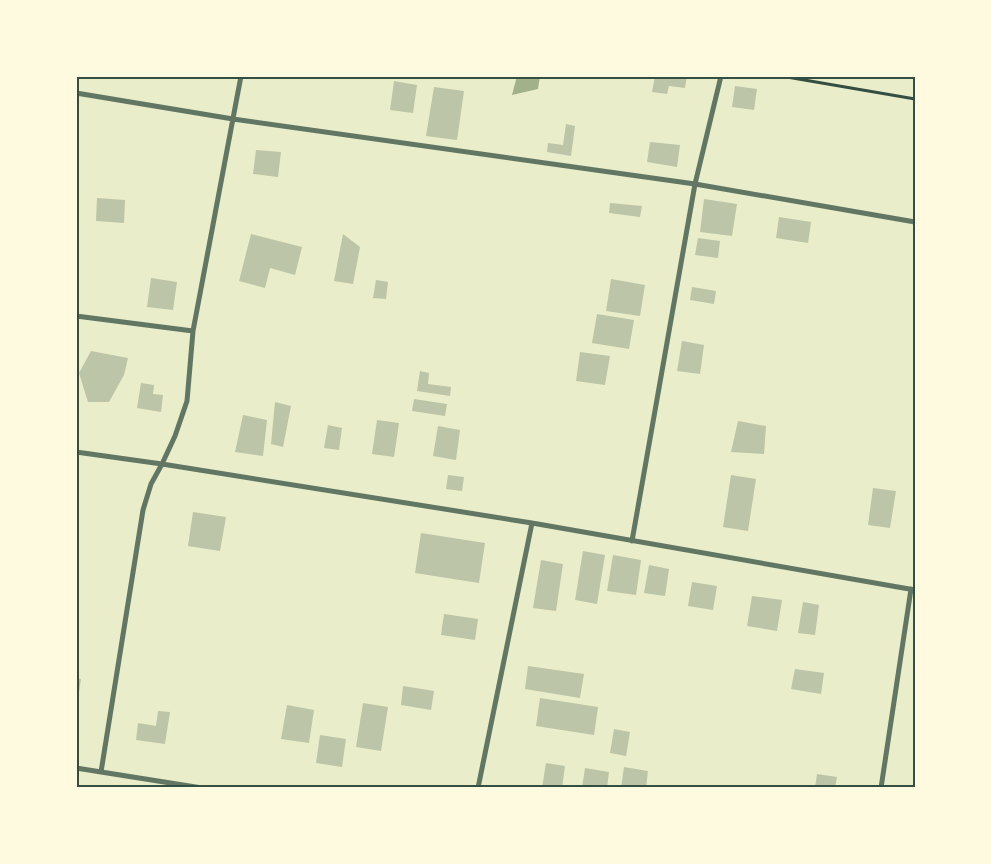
<svg xmlns="http://www.w3.org/2000/svg" width="991" height="864" font-family="Cabin,sans-serif">
<style>
.water{fill:#a3b18a}
.building{fill:#bcc5a7}
.lines{fill:none;stroke-linecap:round;stroke-linejoin:round}
.path{stroke:#344e41;stroke-width:3}
.minor{stroke:#617663;stroke-width:5}
.neatline{fill:none;stroke:#344e41;stroke-width:2}
</style>
<rect width="100%" height="100%" fill="#e9edc9"/>
<path class="water" d="M517 76H540L538 89 512 95Z"/>
<path class="building" d="M655 76H687L685 88 669 86 667 94 652 92Z
M394 81 417 85 413 113 390 110Z
M735 86 757 89 754 110 732 107Z
M434 87 464 91 457 140 426 136Z
M566 124 575 126 571 156 547 152 548 143 563 145Z
M650 142 680 145 677 167 647 162Z
M256 150 281 152 278 177 253 174Z
M97 198 125 200 124 223 96 221Z
M704 199 737 204 732 236 700 232Z
M610 203 642 206 640 217 609 213Z
M779 217 811 222 808 243 776 238Z
M251 234 302 247 295 275 270 268 265 288 239 281Z
M343 234 360 247 353 284 334 281Z
M698 238 720 241 718 258 695 255Z
M151 278 177 282 173 310 147 307Z
M611 279 645 285 640 316 606 311Z
M376 280 388 282 386 299 373 298Z
M692 287 716 291 714 304 690 300Z
M597 314 634 320 629 349 592 343Z
M682 341 704 345 700 374 677 371Z
M91 351 128 358 124 375 109 402H88L79 373Z
M580 352 610 356 605 385 576 381Z
M420 371 429 373 428 384 451 387 450 396 417 391Z
M141 383 154 385 153 394 163 395 161 412 137 408Z
M414 399 447 404 445 416 412 411Z
M275 402 291 406 283 447 271 444Z
M243 415 267 420 263 456 235 452Z
M377 420 399 423 394 457 372 454Z
M738 421 766 426 764 454 731 452Z
M328 425 342 428 339 450 324 448Z
M438 426 460 430 456 460 433 456Z
M448 475 464 477 462 491 446 489Z
M731 475 756 479 748 531 723 527Z
M873 488 896 491 890 528 868 525Z
M193 512 226 517 220 551 188 546Z
M421 533 485 543 479 583 415 573Z
M583 551 605 555 597 604 575 600Z
M613 555 641 560 636 595 607 591Z
M541 560 563 564 556 611 533 608Z
M649 565 669 569 665 596 644 593Z
M692 582 717 586 713 610 688 606Z
M752 596 782 600 777 631 747 626Z
M803 602 819 605 815 635 798 633Z
M444 614 478 619 475 640 441 635Z
M528 666 584 674 580 698 525 689Z
M795 669 824 673 821 694 791 689Z
M76 678 81 679 77 706H76Z
M403 686 434 691 431 710 401 705Z
M540 698 598 707 594 735 536 726Z
M363 703 388 707 381 751 356 747Z
M287 705 314 710 309 743 281 739Z
M158 711 170 712 165 744 136 740 138 723 156 726Z
M614 729 630 732 626 756 610 753Z
M320 735 346 739 342 767 316 763Z
M546 763 565 766 562 788H542Z
M624 767 648 771 646 788H621Z
M585 768 609 772 607 788H582Z
M817 774 837 777 835 788H815Z"/>
<g class="lines">
<path class="path" d="M781 76 915 99"/>
<path class="minor" d="M76 93 233 119 695 184 915 222
M76 316 193 331
M76 452 162 464 532 523 915 590
M632 541 695 184 721 76
M76 768 202 788
M101 772 143 510 151 484 162 464 175 436 187 401 193 331 241 76
M478 788 532 523
M881 788 911 589"/>
</g>
<rect width="991" height="864" fill="none" stroke="#fefae0" stroke-width="155"/>
<rect x="78" y="78" width="836" height="708" class="neatline"/>
</svg>
